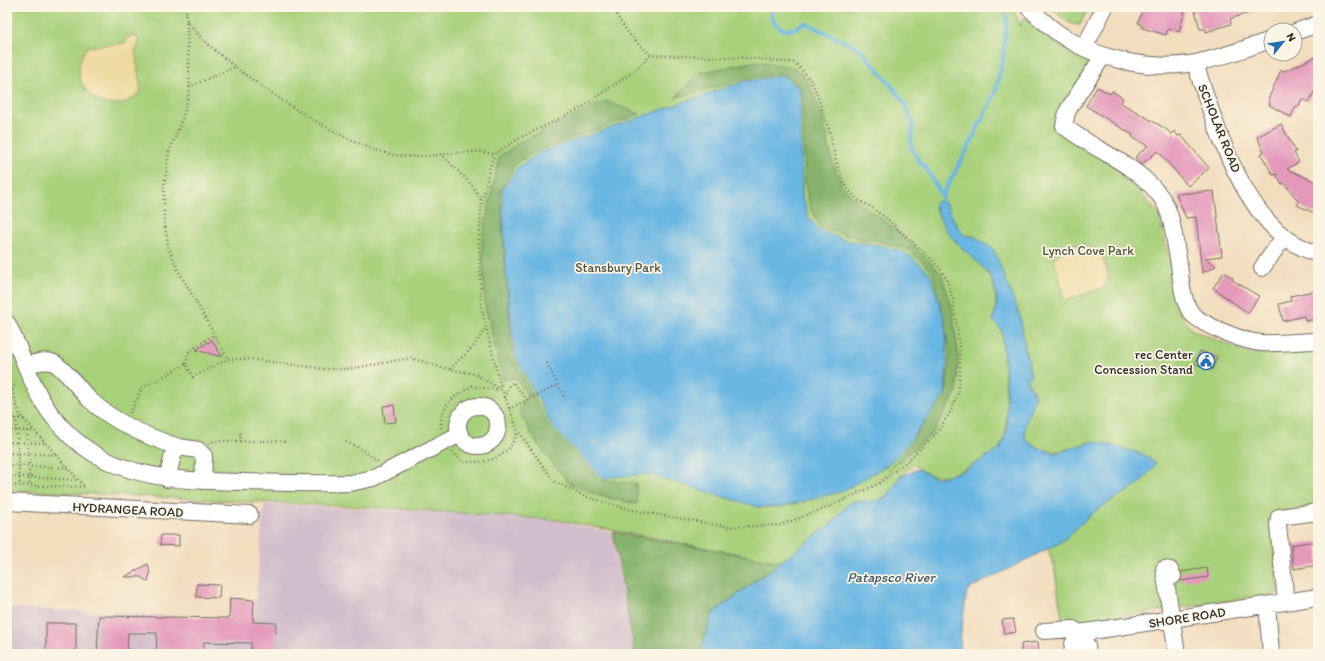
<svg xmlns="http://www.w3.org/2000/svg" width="1325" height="661" font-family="Itim,sans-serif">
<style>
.industrial{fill:#d1bdcb}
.green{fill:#a9d17c;stroke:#6a7e54}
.forest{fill:#86b36c;stroke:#586f4c}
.sand{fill:#eeda9e;stroke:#8c8264}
.water{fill:#69b6e3;stroke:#4a7087}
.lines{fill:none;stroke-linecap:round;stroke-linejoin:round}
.stream{stroke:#69b6e3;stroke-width:4}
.building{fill:#e499bb}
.minor-casing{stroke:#71695e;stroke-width:18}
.path{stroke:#71695e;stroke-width:2.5;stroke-dasharray:1 3;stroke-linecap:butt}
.minor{stroke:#fff;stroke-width:16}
.labels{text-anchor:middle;stroke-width:3.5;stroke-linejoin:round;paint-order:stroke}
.street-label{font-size:13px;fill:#2b2b2b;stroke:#fcf5e5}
.park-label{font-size:13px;fill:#4a543f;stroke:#fcf5e5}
.poi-label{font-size:13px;fill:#2b2b2b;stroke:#fcf5e5;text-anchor:end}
.water-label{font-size:14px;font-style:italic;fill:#415c6b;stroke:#fcf5e5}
</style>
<rect width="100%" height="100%" fill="#fcf5e5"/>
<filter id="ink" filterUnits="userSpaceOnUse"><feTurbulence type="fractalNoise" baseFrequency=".025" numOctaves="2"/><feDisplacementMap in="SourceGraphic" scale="8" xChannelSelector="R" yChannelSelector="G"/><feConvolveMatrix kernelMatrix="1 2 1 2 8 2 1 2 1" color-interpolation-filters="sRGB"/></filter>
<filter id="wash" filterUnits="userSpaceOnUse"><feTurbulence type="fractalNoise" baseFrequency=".012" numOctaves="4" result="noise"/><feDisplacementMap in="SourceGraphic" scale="16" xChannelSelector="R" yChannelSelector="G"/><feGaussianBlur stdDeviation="0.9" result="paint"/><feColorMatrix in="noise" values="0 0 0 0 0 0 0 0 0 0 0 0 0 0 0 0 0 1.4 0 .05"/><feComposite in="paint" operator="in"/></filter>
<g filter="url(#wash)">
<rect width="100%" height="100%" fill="#f2ddbd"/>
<path class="industrial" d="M264 504 451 513 557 521 612 533 634 654H7V608L254 620Z"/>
<path class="green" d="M7 7H1012L1021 26 1023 17 1054 43 1093 62 1052 125 1121 171 1158 213 1184 320 1192 330 1251 354 1318 352V506L1272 515 1278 594 1063 624 1054 566 1048 549 1061 542 1095 511 1138 484 1094 441C1065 450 1053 459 1026 440L1024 432 1026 417 1032 404 1033 390 1027 381 1028 366 1020 316 955 223 946 204C950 217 953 232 960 245 962 249 970 253 974 256 992 274 1001 295 993 320L1002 330 1007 412C1005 426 1008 434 1000 447 998 452 988 456 983 459 962 472 934 487 914 464L899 477 892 491 877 502 851 501 832 523 782 562 557 520 406 509 7 490Z
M1050 7H1088L1080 25C1068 26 1059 14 1050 7Z"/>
<path class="forest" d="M756 61 793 67 803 74 811 87 823 118 832 159 841 185 852 197 896 230 941 273 952 307 958 352 957 391 933 433 889 470 908 447 946 391 950 353 933 272 909 250 879 241 857 238 820 227 810 207 805 185 802 89 783 73 743 79 675 98 699 73Z
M606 101 640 114 540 149 516 163 500 192 512 356 550 428 600 480 636 483 637 504 600 496 569 483 538 445 519 412 527 394 516 378 503 380 485 306 482 239 499 157 520 142Z
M613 532 781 562 712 613 700 654H635Z"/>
<path class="sand" d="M133 35 138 38V48L135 50 141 91C109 126 59 84 87 47L125 43 127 38Z
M1075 244C1097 246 1105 257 1109 278L1103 288 1064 301 1062 295 1063 292 1054 258 1066 248Z"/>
<path class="water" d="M783 75 800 89 802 196 808 216 818 230 848 241 881 245 906 253 930 273 945 320 947 359 945 395 903 450 887 465 843 491 782 507H758L647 474 602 478 554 429 515 356 506 273 502 190 517 168 540 152 742 82Z
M942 201 946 204 955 223 965 236H974L994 250 1020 316 1026 356 1029 361 1028 366 1031 374 1027 381 1035 397C1030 412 1022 424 1026 440L1037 448 1056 453 1094 441 1143 454 1156 464 1139 484 1095 511 1061 542 967 590 960 641 961 654H700L712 614 832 523 851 501C878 502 887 504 899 477L918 469 936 478 961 472 1000 449 1007 430 1006 382 1002 331 993 320C1008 273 972 263 949 234 943 226 939 215 934 206L936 202Z"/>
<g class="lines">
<path class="stream" d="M772 7V20L783 30 794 29 805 23 860 49 891 85 905 104 913 126 911 146 919 162 926 168 942 196
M942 201V196L970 144 996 90 1003 58 1007 16"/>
</g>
<g id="blocks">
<path class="building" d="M1143 7H1186L1179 32 1168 29 1166 35 1142 28V25L1138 23Z
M1194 7H1260V9L1230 19 1231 24 1206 32V29H1200Z
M1318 56V84L1309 102 1302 99 1298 107 1296 106 1291 117 1269 105 1270 101 1268 100 1281 70 1284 71Z
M1097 87 1110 94 1112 91 1123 98 1121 103 1166 129 1171 134 1174 131 1178 136 1181 135 1209 168 1188 186 1158 151 1141 165 1135 157 1148 146 1132 137 1133 135 1086 106Z
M1281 124 1296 152 1294 153 1299 162 1287 169 1318 183V215L1297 205 1299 202 1284 183 1282 184 1276 174 1273 175 1261 154 1264 152 1257 137Z
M1214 191 1222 256 1205 258 1216 266 1202 273 1196 217 1186 218 1176 194Z
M1224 272 1233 278 1232 280 1259 296 1248 313 1213 288Z
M1314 291 1316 296 1318 295V319L1305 321 1304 316 1283 321 1279 304 1291 301 1290 296Z
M212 340 222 357 196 350Z
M1200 351 1217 357 1212 370 1195 364Z
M394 405 396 422 385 423 383 406Z
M161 535H179V546L160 545Z
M1309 542H1318V565L1294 569 1291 545Z
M148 564 150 573 148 582 141 577H124Z
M1207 568 1208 577 1181 581V572Z
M197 584 220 585 219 598 196 597Z
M230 598 254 600 253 622 276 623 275 654H251V643L204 642V654H156L157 633H128L127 654H97L99 616 229 618Z
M1013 619 1016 632 1004 634 1002 620Z
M46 623H76V654H46Z
M1038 642 1039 654H1022L1021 644Z"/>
</g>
</g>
<g filter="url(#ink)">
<use href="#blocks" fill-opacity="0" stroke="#71695e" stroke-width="1"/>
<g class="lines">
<defs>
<path id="minor" d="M1028 7C1039 17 1049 27 1061 35 1098 60 1151 71 1195 63 1221 58 1246 48 1271 40
M1295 32 1318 24
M1084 48 1105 7
M1103 56 1071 105 1067 112 1064 126C1096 152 1139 164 1163 200 1173 217 1174 239 1178 258 1181 275 1181 297 1190 311 1197 324 1248 343 1263 343 1281 344 1300 341 1318 341
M1195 63C1212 116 1235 191 1276 230 1288 241 1303 249 1318 254
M1262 268 1284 237
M7 323C23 354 32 391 54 418 102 480 176 481 247 482 281 483 315 484 350 483L374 478 460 434
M27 365C35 363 45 359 54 363 65 369 80 390 90 400 115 423 147 437 179 447
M458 426a20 20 0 1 1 40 0a20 20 0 1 1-40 0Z
M167 479 174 451 179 447 198 450 204 456 203 481
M7 502 250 515
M1173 576 1170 570 1164 569 1177 654
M1286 602 1278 525 1279 517 1318 512
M1267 605 1271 654
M1044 631 1073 629 1079 633
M1087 645 1088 654
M1072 654 1073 644 1079 633 1318 597"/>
</defs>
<use href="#minor" class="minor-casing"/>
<path class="path" d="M186 7 190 90 183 117 169 152 164 187V219L168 246 177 268 228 359
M614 7C621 28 635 41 651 55L748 58 795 63 805 73 813 84 829 129 836 161 843 181 849 191 859 201 871 207 888 220 931 259 942 271 947 280 953 300 960 350V375L958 393 951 411 935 435 907 461 878 484 826 508 780 525 729 527 631 510 584 496 554 481 538 459 518 431 500 384 481 306 479 237 482 201 490 166 495 154 518 139 581 108 634 71 651 55
M187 21C193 28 199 37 207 43 244 78 352 153 402 156 423 158 446 153 468 152 477 151 486 153 495 154
M189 87 235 67
M441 154 471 184 482 201
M547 363 565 399
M186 364 189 352 215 334
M450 369 474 346 486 327
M7 375 20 415 85 487 7 485
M12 390 17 381
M505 398 509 386 513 382 527 400 558 385
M7 406H17
M509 409 527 400
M130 413 142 388 186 364 193 377 228 359H249L325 369H349L411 358 443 368 475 374 503 391
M7 418 24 419
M16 418 20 485
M441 428V416L448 403 457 395 472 386 498 390
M7 430 34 431
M27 431 30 486
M240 433 241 441
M7 442 46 443
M346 442 359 448 378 461
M209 444 214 441H283L285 442
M452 452 463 462C490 463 508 459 518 431
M7 453 56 455
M7 465 68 468
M7 476 78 480"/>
<use href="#minor" class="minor"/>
</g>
</g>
<defs>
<symbol id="civic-ring" viewBox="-11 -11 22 22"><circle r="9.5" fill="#fcf5e5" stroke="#1f6fb2" stroke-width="1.5"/><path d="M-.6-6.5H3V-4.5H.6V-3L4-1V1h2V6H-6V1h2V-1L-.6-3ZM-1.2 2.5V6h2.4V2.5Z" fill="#1f6fb2"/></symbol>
</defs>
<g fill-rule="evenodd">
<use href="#civic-ring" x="1196" y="351" width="20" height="20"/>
</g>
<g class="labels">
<g class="street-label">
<text transform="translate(1220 128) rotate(68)" y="5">SCHOLAR ROAD</text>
<text transform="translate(128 509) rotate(3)" y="5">HYDRANGEA ROAD</text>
<text transform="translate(1187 617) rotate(-9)" y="5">SHORE ROAD</text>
</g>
<g class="park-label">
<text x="1088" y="255">Lynch Cove Park</text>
<text x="618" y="272">Stansbury Park</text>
</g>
<g class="poi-label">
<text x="1193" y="359">rec Center<tspan x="1193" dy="15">Concession Stand</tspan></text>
</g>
<g class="water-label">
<text x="891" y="582">Patapsco River</text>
</g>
</g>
<rect width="1325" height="661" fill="none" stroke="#fcf5e5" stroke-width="24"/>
<g transform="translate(1283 42) rotate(60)"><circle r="19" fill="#fcf5e5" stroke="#a8a49b"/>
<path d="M0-3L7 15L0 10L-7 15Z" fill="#1f6fb2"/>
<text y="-6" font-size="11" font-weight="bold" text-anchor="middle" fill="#2b2b2b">N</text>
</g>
</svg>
